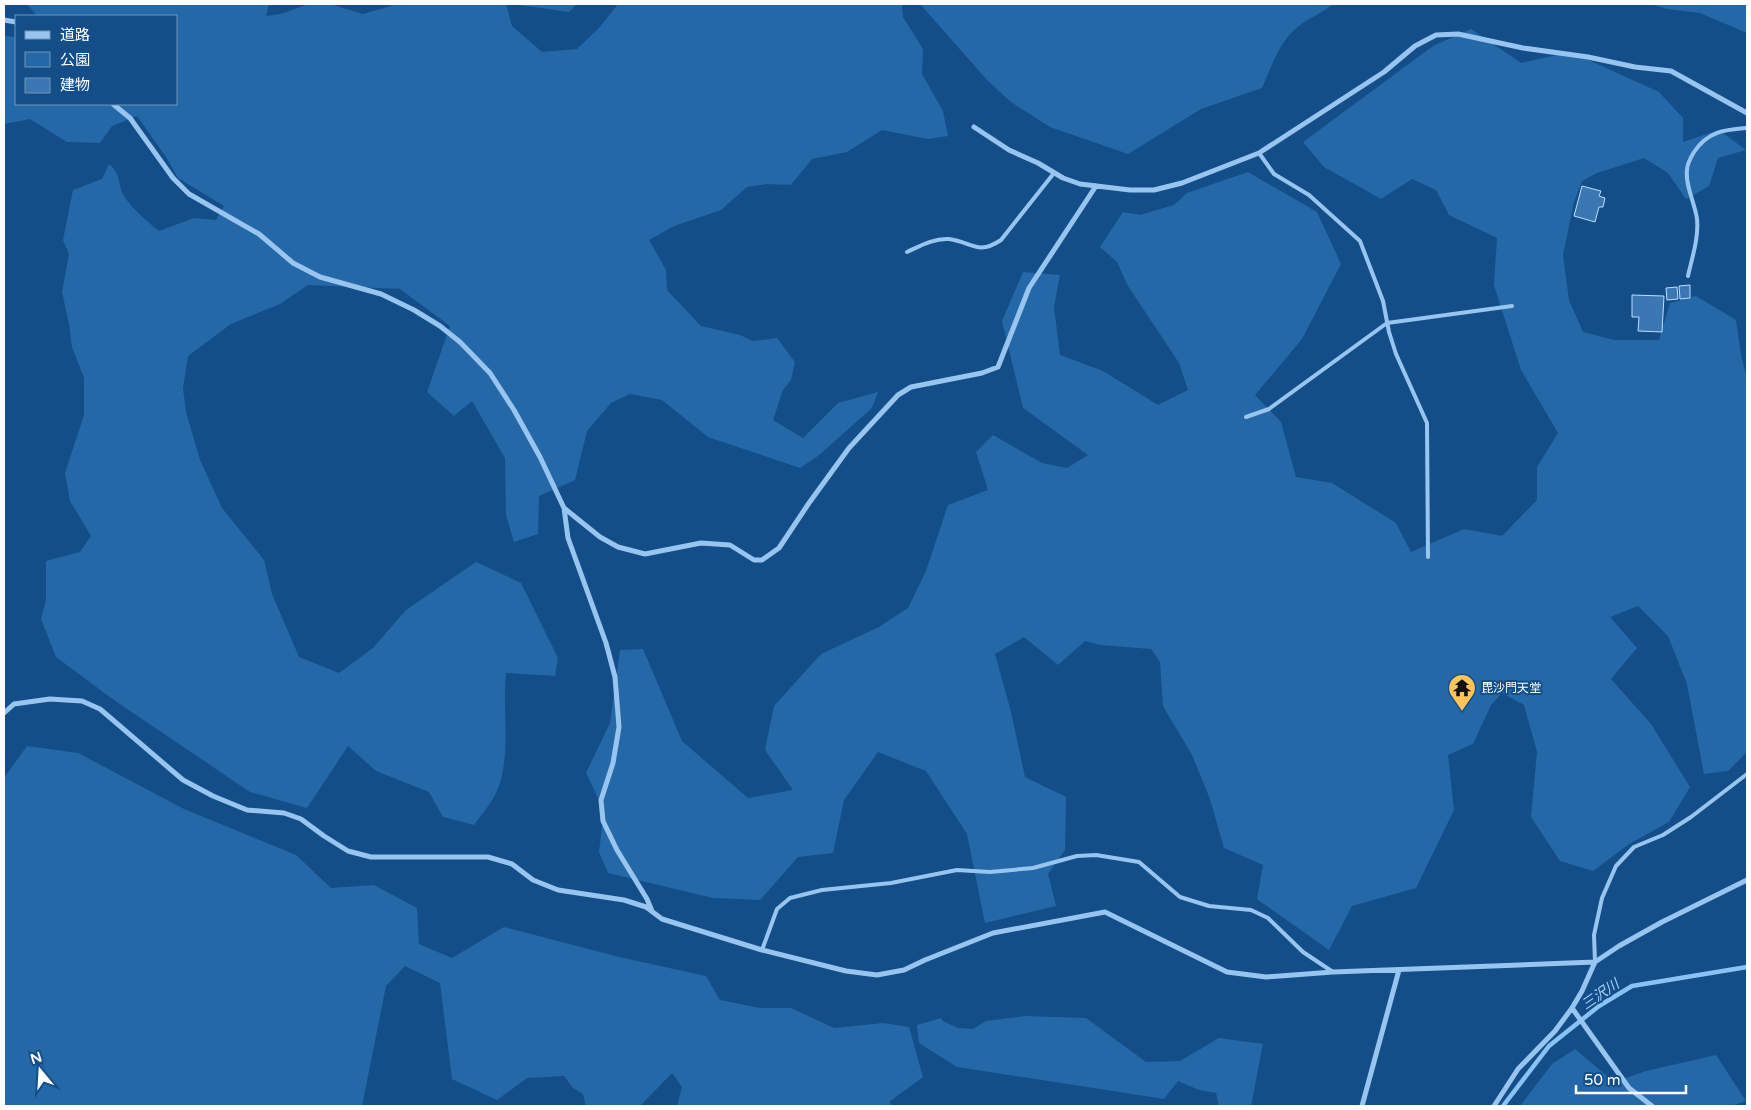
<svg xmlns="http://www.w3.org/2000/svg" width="1751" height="1110" font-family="'Varela Round','Noto Sans JP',sans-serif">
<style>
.green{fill:#2468a8}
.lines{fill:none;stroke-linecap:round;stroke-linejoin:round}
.stream{stroke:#8ac2f3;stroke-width:4.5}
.building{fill:#3b77b2;stroke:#bedefc}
.lane{stroke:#98c5f0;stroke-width:4}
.street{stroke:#98c5f0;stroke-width:5}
.labels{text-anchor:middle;stroke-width:4;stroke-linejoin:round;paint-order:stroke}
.poi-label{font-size:12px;fill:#fff;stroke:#134e89;text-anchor:start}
.water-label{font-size:14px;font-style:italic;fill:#a4cff8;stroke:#134e89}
</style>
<rect width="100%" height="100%" fill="#134e89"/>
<path class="green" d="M27 4H269L266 16 281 14 308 4H330L363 14 391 6 392 4H506L512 26 542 52 577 49 599 28 618 4H902L903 17 923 49 922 74 943 111 948 136 928 139 882 130 847 152 812 159 791 185 767 184 747 187 721 210 674 226 649 240 666 270 667 290 701 326 740 335 753 341 777 338 795 362 791 380 783 390 773 420 803 438 838 403 878 392 872 408 818 456 800 468 708 437 662 400 630 394 611 403 587 431 575 480 539 496 538 534 514 542 506 515 505 458 472 401 454 416 427 392 450 326 400 289 308 285 280 304 231 324 188 356 183 388 186 412 200 460 222 508 264 560 272 594 299 657 339 673 373 648 406 610 476 562 521 583 558 658 555 676 506 673C502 710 512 760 496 793 491 804 481 815 474 825L443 817 429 792 376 771 348 746 307 808 250 792 111 698 56 657 41 619 46 600V561L80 552 91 536 70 501 65 473 84 415V378L72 347 69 324 62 292 69 254 63 240 73 190 102 179 109 164C122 175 117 184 124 196 133 210 147 221 159 231L194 218 216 220 224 206 178 178 166 157 137 116 112 126 100 143 67 142 30 119 4 124V36L16 37V104H176V16H37Z
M512 4H577L569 12Z
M920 4H1333C1322 14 1305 19 1294 30 1278 45 1271 68 1262 88L1201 109 1128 154 1050 127 1011 102 988 81Z
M1652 4H1747V33L1700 13 1667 9Z
M1471 29 1521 63 1571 52 1659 92 1683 118V142L1719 130 1746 150 1718 158 1709 186 1686 199 1668 173 1644 158 1597 173 1582 181 1574 202 1563 255 1569 300 1583 332 1614 340H1659L1670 303 1696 296 1736 320 1741 355 1747 379V752L1728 771 1704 774 1687 684 1668 636 1638 606 1610 617 1637 648 1611 679 1651 724 1690 787 1669 822 1629 844 1593 871 1560 861 1531 817 1537 752 1524 705 1502 693 1491 705 1473 744 1448 755 1454 810 1416 888 1352 906 1329 950 1257 899 1263 865 1224 848 1210 799 1192 755 1163 706 1160 662 1151 649 1100 645 1085 641 1058 665 1024 637 995 654 1011 712 1025 777 1066 797 1065 850 1048 874 1056 906 985 923 967 834 926 771 878 752 844 800 833 853 798 857 760 900 713 898 608 873 599 852 604 811 586 773 610 723 620 650 643 649 682 741 748 798 793 790 765 750 774 706 821 654 879 627 908 608 926 571 948 505 988 490 976 452 993 435 1042 463 1067 468 1088 455 1023 408 1002 321 1023 272 1060 275 1054 307 1060 355 1103 371 1158 405 1188 390 1179 363 1128 286 1117 262 1100 247 1123 212 1140 215 1160 209 1174 205 1187 193 1248 172 1317 212 1341 264 1302 339 1255 395 1281 422 1296 477 1332 483 1396 523 1411 552 1464 529 1502 536 1537 500V467L1558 433 1521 370 1494 285 1497 238 1449 215 1436 190 1412 179 1381 199 1324 167 1303 142 1433 46Z
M27 746 78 753 184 809 296 855 331 888 374 885 417 908 419 944 452 958 504 927 619 957 706 976 720 1000 760 1008H791L834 1028 883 1023 909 1027 923 1077 889 1102 893 1106H677L682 1087 672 1073 640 1106H586L583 1094 573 1088 564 1076 527 1078 497 1100 452 1079 440 983 405 966 386 986 362 1106H4V778Z
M1026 1016 1086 1018 1146 1062 1180 1061 1219 1038 1263 1044 1251 1106H1219L1216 1093 1199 1090 1178 1081 1164 1099 957 1067 919 1043 917 1025 941 1018 943 1021 958 1028 973 1029 986 1021Z
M1575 1049 1614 1082 1646 1071 1716 1055 1746 1101 1731 1106H1520L1552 1064Z"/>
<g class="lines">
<path class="stream" d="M1503 1106 1549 1046 1599 1006 1632 986 1747 967"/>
</g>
<path class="building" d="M1582 186 1601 191 1599 196 1605 198 1603 207H1599L1595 222 1574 216Z
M1690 285V298L1680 299 1679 286Z
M1677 287 1678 299 1667 300 1666 288Z
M1632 295 1664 296 1662 332 1638 331 1639 317H1632Z"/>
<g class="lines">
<path class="lane" d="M1259 153 1274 174 1309 195 1360 241 1383 301 1389 332 1396 354 1427 423 1428 557
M907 252C920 246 934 238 949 239 972 242 977 256 1001 240L1054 173
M1688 276C1692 258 1699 237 1697 219 1695 203 1685 186 1687 170 1687 164 1691 157 1694 152 1708 131 1724 130 1747 128
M1246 417 1269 409 1387 323 1512 306
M762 950 777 909 790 898 822 890 891 883 957 870 990 872 1033 868 1077 856 1096 855 1139 862 1180 897 1209 906 1251 910 1268 918 1303 952 1333 972
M1595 962 1594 935 1602 898 1616 866 1634 847 1663 835 1691 817 1747 774"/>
<path class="street" d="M4 20 16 22
M113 104 130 118 173 178 189 194 259 234 293 263 320 277 381 294 414 310 440 326 460 342 490 373 514 410 540 457 564 508 568 538 606 643 615 677 619 727 613 763 601 800 603 821 617 850 647 899 652 911
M974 127 1009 150 1038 163 1063 178 1080 184 1130 190H1154L1182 183 1259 153 1384 72 1415 46 1436 35 1458 34 1523 48 1588 57 1635 67 1671 71 1747 113
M564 508 600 537 618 547 645 554 701 543 730 545 754 560H762L779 548 809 503 849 448 898 395 911 387 982 373 998 367 1029 288 1096 186
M4 713 14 704 50 699 82 701 100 709 183 780 213 796 247 810 284 813 301 819 324 836 348 851 371 857H488L512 864 533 880 558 890 624 900 646 907 662 919 762 950 846 971 877 975 904 970 925 960 993 933 1105 912 1227 972 1266 977 1333 972 1595 962
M1572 1008 1629 1088 1652 1106
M1362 1106 1399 970
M1494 1106 1518 1069 1555 1031 1572 1008 1582 991 1595 962 1619 946 1662 922 1747 880"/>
</g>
<defs>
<symbol id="temple-pin" viewBox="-11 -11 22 30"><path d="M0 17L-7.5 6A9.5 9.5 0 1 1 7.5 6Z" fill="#ffc457" stroke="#134e89"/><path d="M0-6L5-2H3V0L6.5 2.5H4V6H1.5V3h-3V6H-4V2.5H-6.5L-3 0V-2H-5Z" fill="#111"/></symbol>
</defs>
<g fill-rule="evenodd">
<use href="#temple-pin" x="1446" y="672" width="32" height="43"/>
</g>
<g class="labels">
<g class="poi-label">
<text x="1481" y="692">毘沙門天堂</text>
</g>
<g class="water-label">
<text transform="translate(1600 994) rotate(-34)" y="5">三沢川</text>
</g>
</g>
<rect width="1751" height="1110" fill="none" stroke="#ffffff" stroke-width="10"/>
<rect x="15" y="15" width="162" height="90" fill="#134e89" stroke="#7195b8"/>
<rect x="25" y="31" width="25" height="8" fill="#98c5f0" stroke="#7195b8"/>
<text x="60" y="40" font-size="15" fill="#ffffff">道路</text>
<rect x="25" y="52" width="25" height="15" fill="#2468a8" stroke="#7195b8"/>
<text x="60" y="65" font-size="15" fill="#ffffff">公園</text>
<rect x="25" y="78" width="25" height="15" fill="#3b77b2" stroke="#7195b8"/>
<text x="60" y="90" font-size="15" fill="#ffffff">建物</text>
<g transform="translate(40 1070) rotate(342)" stroke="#134e89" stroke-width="4" paint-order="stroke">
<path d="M0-4L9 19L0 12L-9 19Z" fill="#ffffff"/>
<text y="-8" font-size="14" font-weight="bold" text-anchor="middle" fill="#ffffff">N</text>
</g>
<path d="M1576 1085v8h110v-8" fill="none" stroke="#ffffff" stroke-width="2.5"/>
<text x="1584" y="1085" font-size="15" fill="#ffffff" stroke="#134e89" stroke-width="4" paint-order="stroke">50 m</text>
</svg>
